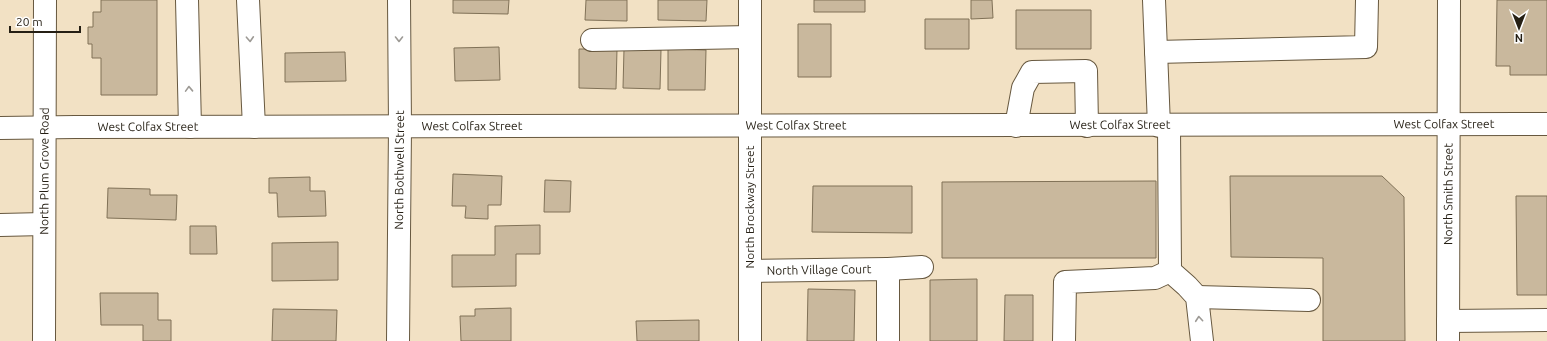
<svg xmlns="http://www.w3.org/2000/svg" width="1547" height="341" font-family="Ubuntu,sans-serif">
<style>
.building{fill:#c9b89d;stroke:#807157}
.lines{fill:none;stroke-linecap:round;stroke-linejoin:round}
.minor-casing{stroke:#67583f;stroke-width:24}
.minor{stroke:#fff;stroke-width:22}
.oneway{stroke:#9d9a95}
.labels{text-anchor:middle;stroke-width:3;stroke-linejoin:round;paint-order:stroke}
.street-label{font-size:12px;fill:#251f14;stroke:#fff}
</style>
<rect width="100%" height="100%" fill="#f2e1c4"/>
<path class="building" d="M101 0H157V95H101V58H92V44H88V27H93V12H101Z
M453 0H509L508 14 453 13Z
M586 0H627V21L585 20Z
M658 0H707L706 21 658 20Z
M814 0H865V12H814Z
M971 0H992L993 18 971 19Z
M1497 0H1547V75H1510V66H1496Z
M1016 10H1091V49H1016Z
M925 19H969V49H925Z
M798 24H831V77H798Z
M499 47 500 80 455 81 454 48Z
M579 49H617L616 89 579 88Z
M624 49 661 50 660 89 623 88Z
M668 49 706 50 705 90H668Z
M345 52 346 81 285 82V53Z
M453 174 502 176 501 205H488V219L465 218 466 206H452Z
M1230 176H1382L1404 197 1405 341H1323V258L1231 257Z
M310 177V191H325L326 216 278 217 277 193H269V178Z
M545 180 571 181 570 212H544Z
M1156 181V258H942V182Z
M813 186H912V233L812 232Z
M108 188 150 189V195H177L176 220 107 218Z
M1516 196H1547V295H1517Z
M540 225V254H516V286L452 287V255H495V226Z
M190 226H216L217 254H190Z
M338 242V280L272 281V243Z
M977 279V341H930V280Z
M808 289 855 290 854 341H807Z
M100 293H158V320H171V341H143V325H101Z
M1005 295H1033V341H1004Z
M511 308V341H461L460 316H475V309Z
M273 309 337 310 336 341H272Z
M699 320V341H637L636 321Z"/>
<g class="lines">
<defs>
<g id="minor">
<path d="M187 0 190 127"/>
<path d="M248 0 254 127"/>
<path d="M750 0V341"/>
<path d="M1154 0 1159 126"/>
<path d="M592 40 750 37"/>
<path d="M1156 52 1366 47 1367 0"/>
<path d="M1016 126 1023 88 1032 72 1086 71 1087 126"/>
<path d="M1169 126 1170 271 1187 286 1197 297 1202 341"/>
<path id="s1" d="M0 128 75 127 1547 124"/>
<path d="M0 225 44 224"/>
<path d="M888 269 922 267"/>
<path id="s2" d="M750 271 888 269V341"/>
<path d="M1197 297 1309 300"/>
<path d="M1448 321 1547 320"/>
<path id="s3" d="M44 341 45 0"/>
<path id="s4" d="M398 341 400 127 399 0"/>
<path d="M1064 341 1065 282 1155 278 1170 271"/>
<path id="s5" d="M1448 341 1449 0"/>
</g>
</defs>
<use href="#minor" class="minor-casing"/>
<use href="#minor" class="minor"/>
</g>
<defs><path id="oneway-chevron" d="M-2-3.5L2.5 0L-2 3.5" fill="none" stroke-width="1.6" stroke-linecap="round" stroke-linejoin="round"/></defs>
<g class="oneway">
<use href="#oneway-chevron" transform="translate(250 39) rotate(87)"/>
<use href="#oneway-chevron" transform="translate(399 39) rotate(90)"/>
<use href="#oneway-chevron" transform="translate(189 89) rotate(-92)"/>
<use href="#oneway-chevron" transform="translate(1199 319) rotate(-95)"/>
</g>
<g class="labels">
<g class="street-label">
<text dy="4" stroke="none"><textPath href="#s1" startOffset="1444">West Colfax Street</textPath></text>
<text dy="4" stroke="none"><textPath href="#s1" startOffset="796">West Colfax Street</textPath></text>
<text dy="4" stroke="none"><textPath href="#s1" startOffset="1120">West Colfax Street</textPath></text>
<text dy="4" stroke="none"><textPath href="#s1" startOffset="148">West Colfax Street</textPath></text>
<text dy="4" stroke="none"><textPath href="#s1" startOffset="472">West Colfax Street</textPath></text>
<text dy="4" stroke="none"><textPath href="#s4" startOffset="171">North Bothwell Street</textPath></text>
<text dy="4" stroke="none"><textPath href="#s3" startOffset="170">North Plum Grove Road</textPath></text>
<text dy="4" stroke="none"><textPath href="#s5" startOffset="147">North Smith Street</textPath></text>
<text transform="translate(750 207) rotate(-90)" y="4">North Brockway Street</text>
<text dy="4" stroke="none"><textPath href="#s2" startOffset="69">North Village Court</textPath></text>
</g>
</g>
<g transform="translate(1519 28) rotate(180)" stroke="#ffffff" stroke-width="3" paint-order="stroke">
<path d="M0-3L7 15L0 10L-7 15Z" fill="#251f14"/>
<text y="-6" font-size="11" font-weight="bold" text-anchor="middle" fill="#251f14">N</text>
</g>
<path d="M10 26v6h70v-6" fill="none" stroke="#251f14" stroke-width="2"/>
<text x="16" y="26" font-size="12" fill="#251f14" stroke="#ffffff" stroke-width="3" paint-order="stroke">20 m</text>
</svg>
